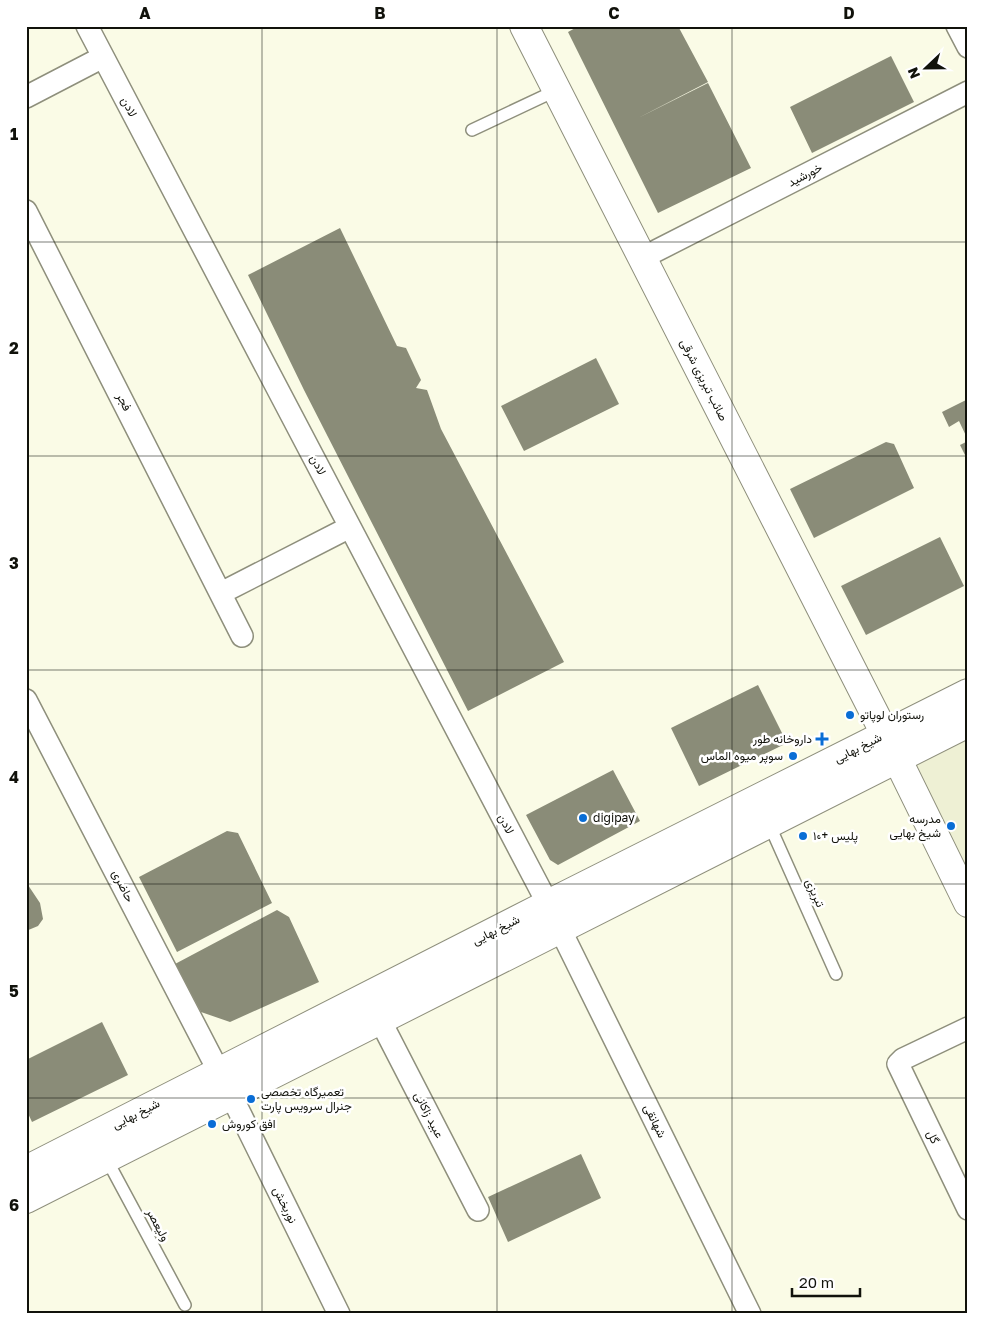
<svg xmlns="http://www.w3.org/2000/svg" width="994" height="1340" font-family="'Golos Text',Vazirmatn,sans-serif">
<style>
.built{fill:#eef0d4}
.building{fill:#8a8c78}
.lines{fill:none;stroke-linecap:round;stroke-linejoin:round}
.service-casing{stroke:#8e8f7c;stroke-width:14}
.minor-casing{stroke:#8e8f7c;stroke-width:24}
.tertiary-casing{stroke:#8e8f7c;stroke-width:30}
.secondary-casing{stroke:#8e8f7c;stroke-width:30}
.service{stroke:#fff;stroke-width:11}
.minor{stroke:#fff;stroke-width:21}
.tertiary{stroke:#fff;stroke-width:28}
.secondary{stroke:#fff;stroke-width:28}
.grid{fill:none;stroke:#11120b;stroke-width:1;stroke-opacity:0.55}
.poi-dot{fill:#096dd5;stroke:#fff;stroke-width:2}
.labels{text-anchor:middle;stroke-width:5;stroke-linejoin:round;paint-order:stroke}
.street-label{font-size:12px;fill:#11120b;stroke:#fff}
.poi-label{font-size:12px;fill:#11120b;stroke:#fff;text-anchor:start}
.neatline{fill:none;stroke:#11120b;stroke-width:2}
.grid-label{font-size:16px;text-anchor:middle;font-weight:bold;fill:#11120b}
</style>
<rect width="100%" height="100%" fill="#fafbe6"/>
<path class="built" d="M968 727V892L902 760Z"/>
<path class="building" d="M579 26H678L708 82 638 118 708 83 751 168 658 213 568 32Z
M891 56 914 102 812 153 790 107Z
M340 228 397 346 406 348 421 380 416 388 427 390 441 429 564 662 468 711 304 390 248 275Z
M596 358 619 404 524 451 501 406Z
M968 399V440L959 421 949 427 942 412Z
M968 441V461L960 445Z
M886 442 894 444 914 488 814 538 790 489Z
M940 537 964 586 866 635 841 586Z
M758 685 787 743 699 786 671 728Z
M613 770 640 821 558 865 550 860 526 815Z
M227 831 238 833 272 903 177 952 139 877Z
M28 885 40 903 43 919 38 926 26 931V886Z
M277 910 289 917 319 982 230 1022 201 1012 175 964Z
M102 1022 128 1075 32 1122 26 1109V1060Z
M581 1154 601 1198 508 1242 488 1197Z"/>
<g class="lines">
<defs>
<path id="service" d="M472 130 557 90
M769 824 836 974
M106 1158 185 1305"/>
<path id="minor" d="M87 26 548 904
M957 26 968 47
M26 97 103 57
M26 211 242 636
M642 258 968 92
M221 593 350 527
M26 700 219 1072
M560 929 750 1314
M380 1020 478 1210
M968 1028 903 1059 898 1064 968 1209
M231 1095 339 1314"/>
<path id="tertiary" d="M524 26 885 734 968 903"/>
<path id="secondary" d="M26 1170 548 904 968 693
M26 1199 968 723"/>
</defs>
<use href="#service" class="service-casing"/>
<use href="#minor" class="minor-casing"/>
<use href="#tertiary" class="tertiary-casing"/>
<use href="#secondary" class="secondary-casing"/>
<use href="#service" class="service"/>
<use href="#minor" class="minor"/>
<use href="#tertiary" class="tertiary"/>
<use href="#secondary" class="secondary"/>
</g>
<path class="grid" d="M262 26V1314M497 26V1314M732 26V1314M26 242H968M26 456H968M26 670H968M26 884H968M26 1098H968"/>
<g class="poi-dot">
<circle cx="850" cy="715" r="5"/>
<path d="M819.5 731.5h5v5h5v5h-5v5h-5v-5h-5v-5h5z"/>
<circle cx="793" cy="756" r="5"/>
<circle cx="583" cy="818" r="5"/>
<circle cx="951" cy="826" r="5"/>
<circle cx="803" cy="836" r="5"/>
<circle cx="251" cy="1099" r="5"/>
<circle cx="212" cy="1124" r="5"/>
</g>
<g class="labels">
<g class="street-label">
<text transform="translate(129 107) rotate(62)" y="4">لادن</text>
<text transform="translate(805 175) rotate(-27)" y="4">خورشید</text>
<text transform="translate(704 380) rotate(63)" y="4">صائب تبریزی شرقی</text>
<text transform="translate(124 402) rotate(63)" y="4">فجر</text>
<text transform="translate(318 465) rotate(62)" y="4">لادن</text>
<text transform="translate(858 748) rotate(-27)" y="4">شیخ بهایی</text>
<text transform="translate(506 824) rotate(62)" y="4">لادن</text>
<text transform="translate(123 886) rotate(63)" y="4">حاضری</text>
<text transform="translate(815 893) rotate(66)" y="4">تبریزی</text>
<text transform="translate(496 930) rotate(-27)" y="4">شیخ بهایی</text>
<text transform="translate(136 1114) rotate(-27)" y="4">شیخ بهایی</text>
<text transform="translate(429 1115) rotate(63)" y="4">عبید زاکانی</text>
<text transform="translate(655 1121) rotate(64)" y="4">شهانقی</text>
<text transform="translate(933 1137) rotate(64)" y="4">گل</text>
<text transform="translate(285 1205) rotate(64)" y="4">نوربخش</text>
<text transform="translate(158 1225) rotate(62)" y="4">ولیعصر</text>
</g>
<g class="poi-label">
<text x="860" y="719">رستوران لوپاتو</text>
<text x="812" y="743" text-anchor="end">داروخانه طور</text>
<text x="783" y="760" text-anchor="end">سوپر میوه الماس</text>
<text x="593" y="822">digipay</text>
<text x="941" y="823" text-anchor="end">مدرسه<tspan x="941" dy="14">شیخ بهایی</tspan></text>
<text x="813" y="840">پلیس +۱۰</text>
<text x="261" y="1096">تعمیرگاه تخصصی<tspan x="261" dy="14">جنرال سرویس پارت</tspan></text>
<text x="222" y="1128">افق کوروش</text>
</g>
</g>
<rect width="994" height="1340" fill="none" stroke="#ffffff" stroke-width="55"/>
<g transform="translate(926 68) rotate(248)" stroke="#ffffff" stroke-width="4" paint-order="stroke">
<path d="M0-4L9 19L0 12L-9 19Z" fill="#11120b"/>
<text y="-8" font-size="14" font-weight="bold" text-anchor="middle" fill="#11120b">N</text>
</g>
<path d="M792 1288v8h68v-8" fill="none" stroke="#11120b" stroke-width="2.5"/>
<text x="799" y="1288" font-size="15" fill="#11120b" stroke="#ffffff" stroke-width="4" paint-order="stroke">20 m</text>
<rect x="28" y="28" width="938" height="1284" class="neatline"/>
<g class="grid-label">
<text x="145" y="19">A</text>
<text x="380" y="19">B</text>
<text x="614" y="19">C</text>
<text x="849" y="19">D</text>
<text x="14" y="140">1</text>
<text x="14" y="354">2</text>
<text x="14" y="569">3</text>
<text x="14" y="783">4</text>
<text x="14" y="997">5</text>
<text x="14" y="1211">6</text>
</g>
</svg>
